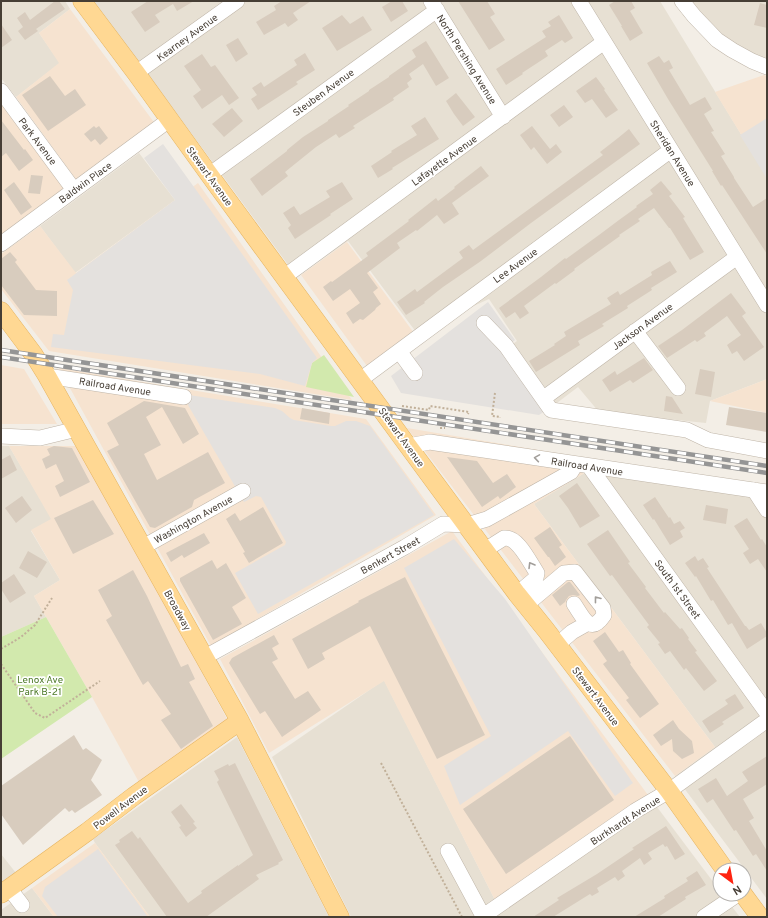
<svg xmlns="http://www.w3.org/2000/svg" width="768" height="918" font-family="Overpass,sans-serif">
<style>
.residential{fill:#e7e0d3}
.commercial{fill:#f6e3d0}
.green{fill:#d2e9ad}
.parking{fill:#e4e1de}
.building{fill:#d8ccbe}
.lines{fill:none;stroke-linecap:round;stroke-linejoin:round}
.minor-casing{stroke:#bfb5a8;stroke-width:16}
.major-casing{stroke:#e6b461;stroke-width:19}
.path{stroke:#c1b099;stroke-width:2;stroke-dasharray:2 2;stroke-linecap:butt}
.minor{stroke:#fff;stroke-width:15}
.major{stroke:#ffd893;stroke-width:18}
.rail-casing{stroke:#959595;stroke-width:4.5}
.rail{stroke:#fff;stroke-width:3;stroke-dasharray:9;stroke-linecap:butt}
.oneway{stroke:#a29e9a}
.labels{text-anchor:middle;stroke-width:3.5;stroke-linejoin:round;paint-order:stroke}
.street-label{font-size:10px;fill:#463e35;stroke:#fff}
.park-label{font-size:10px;fill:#4c7927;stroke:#fff}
</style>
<rect width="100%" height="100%" fill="#f3eee6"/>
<path class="residential" d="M1 1H65L70 9 39 33 60 63 16 97 1 78Z
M94 1H660L767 177V379L710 401 706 423 599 412 578 387 553 406 510 346 517 341 489 299 416 332 348 241 297 277Z
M684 1H767V64L719 39Z
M139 153 175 200 75 273 40 226Z
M1 446H9L52 519 31 531 60 580 34 596 46 617 1 637Z
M604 461 767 485V899L675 776 715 747 534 504Z
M384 680 496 902 648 795 720 891V894H722L740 917H351L272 757Z
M237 737 329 917H150L95 843 93 839Z
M1 854 16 873 1 884Z
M32 888 54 917H1V910Z"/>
<path class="commercial" d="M70 9 156 125 77 181 16 97 59 63 39 33Z
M764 75 767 76V177L715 92Z
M1 102 65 190 1 236Z
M198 183 352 400 49 351 1 289V254L40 226 76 273Z
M347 242 414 333 367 366 301 275Z
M1 365 24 369 57 424H1Z
M59 368 366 419 436 515 211 646Z
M767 379V413L710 401Z
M407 428 604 461 534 504 715 747 675 776Z
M9 446H79L227 719 140 784 92 697 34 596 60 580 31 530 51 519Z
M452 531 648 795 496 902 384 681 269 753 220 659Z
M95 843 150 917H54L32 888Z"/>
<path class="green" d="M324 355 354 397 306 387 312 363Z
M46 617 92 697 1 759V637Z"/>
<path class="parking" d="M767 118V179L740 135Z
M163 144 317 358 312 363 305 386 260 374 51 347 53 334 64 335 73 290 67 280 175 200 144 158Z
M488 302 515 340 508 346 551 407 539 415 401 393 391 376Z
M189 395 275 408 282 411 290 418 294 420 331 426H335L346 421H356L370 426 434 515 258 614 235 573 285 545 286 542 261 497 256 496 244 502 188 405Z
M454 539 505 599 633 783 615 796 568 731 460 805 444 766 491 736 404 568Z
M98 849 148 917H58L42 896 45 887Z"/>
<path class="building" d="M55 1H59L65 9 36 29 38 31 25 40 18 31 23 27 17 18 25 12 30 20Z
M148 1H194L177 11 173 4 155 15 160 22 145 32 131 12Z
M282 1H311L293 13 298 20 288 27 285 23 264 35 256 22 276 10 274 6Z
M392 1H402L408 11 391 22 382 7Z
M458 1H487L495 14 490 17 505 40 489 50Z
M615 1H631L635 8 630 11 643 33 630 41 621 26H622L609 5Z
M760 3 767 5V28L754 25Z
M342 15 350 24 363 16 372 30 337 51 322 28Z
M559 15 573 38 565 43 562 40 545 51 548 56 522 73 523 74 506 85 496 69 546 37 542 31 551 26 548 22Z
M1 24 12 40 1 48Z
M238 38 248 54 236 62 226 45Z
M426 41 449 78 436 86 423 64 409 74 412 79 407 83 409 87 393 98 394 100 353 126 355 128 339 138 336 134 316 147 285 172 288 176 262 196 250 179 287 151V150L303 137 328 121V120L349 106 348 105 369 91V90L389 77V76L416 57 412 50Z
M305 53 315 70 296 82 298 84 258 110 251 99 257 95 252 88 261 82 264 87 297 65 294 60Z
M202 54 211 67 215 65 239 98 229 105 222 95 202 109 193 96 201 90 184 66Z
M659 56 664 63 669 60 673 68 669 70 690 105 705 97 712 109 704 114 714 131 711 132 725 154 721 156 734 177V178L753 207 767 198V254L722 185 721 186 712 171H713L668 99 647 63Z
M50 76 65 96 75 89 86 105 48 131 22 95Z
M596 77 605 89 604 90 618 110 606 118 592 99 585 103 576 91Z
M456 93 475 117 463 126 454 114 446 101Z
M564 105 573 117 559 127 550 115Z
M232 108 243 121 224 137 212 124Z
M425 117 439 139 392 168 393 169 378 178 371 166 392 152 391 151 417 135 411 126Z
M1 120 24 150 25 149 33 160 19 171 6 153 1 157Z
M94 126 96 128 99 126 108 138 100 145 95 139 91 142 84 134Z
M532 126 550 149 556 144 562 152 547 164 534 147 531 150 520 135Z
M629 129 640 144 531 223 481 261 443 287 424 302 425 303 406 315 397 302 415 289 417 292 463 258 459 252 469 245 473 250 603 155 600 152 618 138Z
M481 166 489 176 452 203 459 214 444 224 437 215 417 231 416 230 397 243 400 248 367 273 378 288 373 292 381 304 376 308 375 310 363 320 360 319 353 324 346 313 360 303 350 289 333 301 323 287 331 281 332 282 368 256 366 253 409 221 408 220 436 198 438 201 455 188 454 187Z
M31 175 43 176 40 194 28 193Z
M661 181 672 194 669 196 685 217 683 218 704 252 690 260 670 228H669L654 208 638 219 640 221 619 235 620 236 574 269 575 270 556 284 555 283 524 306 529 313 520 319 515 312 506 318 499 308 541 277 565 258 566 259 599 235 619 220 637 207 636 206 653 194 650 190Z
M14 182 32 207 21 215 4 190Z
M342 182 353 199 330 214 331 215 295 239 288 228 291 225 283 213 294 206 300 215 330 197 326 191Z
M10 252 17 260 15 262 36 290 57 291V316L24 315 1 285V259Z
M670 261 677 272 651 288 652 290 627 306 628 308 602 324 604 326 578 341 580 345 536 372 529 361 555 345 554 344 566 336 564 332 611 304 607 298 618 291 620 295 652 275 651 272Z
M731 293 746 313 742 316 764 347 744 361 737 351 732 354 727 345 741 335 727 316 704 333 706 336 697 342 695 340 667 358 658 346 682 330Z
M644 358 653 370 633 383 630 380 610 392 602 380 615 371 617 375Z
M700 369 715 372 711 397 695 394Z
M666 396 672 397 683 414 664 411Z
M144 401 185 408 199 434 183 444 162 407 146 417 161 445 144 454 157 480 208 452 225 483 194 500 192 507 155 528 150 527 107 451 119 445 107 423Z
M729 407 767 413V432L726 425Z
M302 408 330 413 329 424 300 419Z
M54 446 72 448 90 482 60 497 55 486 64 481 56 464 46 469 42 459 50 455 47 449Z
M10 455 17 470 1 479V460Z
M447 457 477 461 493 483 507 474 516 487 500 499 498 496 482 507Z
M577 483 600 516 580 528 568 508 559 496Z
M22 496 32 510 16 523 5 508Z
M655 497 669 518 670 517 674 524 680 521 685 528 680 531 683 537 670 545 654 519 653 520 643 505Z
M93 500 114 534 73 554 54 518Z
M706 505 728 509 726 524 703 520Z
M263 507 283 543 249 563 243 553 245 552 226 519 235 513 240 521Z
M747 518 761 540 762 539 767 547V572L758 559 750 564 743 553 749 549 734 526Z
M550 527 562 545 559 547 566 557 555 566 549 557H548L534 538Z
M608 530 630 562 628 563 646 587 645 588 664 613 665 612 680 629 682 628 689 638 688 639 697 651 695 652 717 681 704 691 686 668 684 670 670 651 665 654 658 644 660 643 647 627 649 625 612 575 610 576 587 544Z
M204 533 210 543 184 558 182 555 171 562 166 553Z
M28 551 47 562 37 578 19 568Z
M695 556 698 561 703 558 709 567 707 568 745 626H746L749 630 761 623 767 633V636L747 649 732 623 728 625 713 600 711 601 696 576 695 577 685 563Z
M212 560 217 569 226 563 246 598 232 607 242 624 213 640 180 581V578Z
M133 570 147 596 154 611 181 667 188 664 195 679 189 682 213 726 181 749 161 720 171 714 148 681 143 685 106 620 112 616 98 590Z
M14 574 26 593 10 603 1 589V583Z
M405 577 485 735 437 759 370 626 322 653 325 659 308 669 292 639 359 602 358 601Z
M568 582H570L580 595 578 596 573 595 569 596 566 600 565 602 560 606 552 595Z
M605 632 619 652 623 650 631 663 630 664 659 704 640 718 626 700 629 698 609 672 603 664 607 661 593 641Z
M274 635 279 644 272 648 278 659 272 662 295 699 308 691 321 710 282 737 265 711 260 714 229 663 232 658Z
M735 694 744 708 722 722 724 724 710 733 702 721 728 704 725 700Z
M673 720 679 729 692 741 694 753 682 759 673 751 672 739 661 746 653 735Z
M74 735 83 750 86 748 102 760 91 780 102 795 75 813 72 810 69 812 65 808 23 845 1 814V786Z
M570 736 614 800 506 874 463 809Z
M767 756V784L743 799 754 818 749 821 767 851V871L756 854 753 856 736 830 734 831 713 799 707 803 698 789 716 778 727 796 748 781 742 772Z
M235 763 283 860 278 863 279 864 256 875 259 879 206 917H167L115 845 120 842 119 840 132 831 138 839 140 837 188 903 202 893 201 891 238 865V866L253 855 217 782 219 780 214 771 228 764 229 766Z
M181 804 195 822 193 823 197 828 186 837 179 827 181 826 171 812Z
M666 826 685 854 675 860 667 846 665 847 663 844 648 853 652 859 644 865 640 858 622 871 625 876 618 881 615 877 597 888 599 892 592 896 590 894 553 917H533L559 900 557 898 597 874 634 849 632 848Z
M697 871 706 885 685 897 686 899 658 917H634L665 898 664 896 688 881 686 878Z"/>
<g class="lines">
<defs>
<path id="minor" d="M431 1 503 117
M579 1 767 305
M682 1 694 16 717 40 732 50 752 61 767 67
M136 73 237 1
M1 91 74 190
M209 175 437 10
M1 244 169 120
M284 277 604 42
M484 323 506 346 551 410 687 430 708 440 767 451
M635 331 678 388
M399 351 415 373
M47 376 184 397
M360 380 671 150
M548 395 737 257
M1 436 40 438 77 429
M408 446 430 442 436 443 767 492
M589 466 767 713
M754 490 767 510
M143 547 243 491
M485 550 504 538C518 536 530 563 537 573L536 578 517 594
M526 605 564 573 575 572 603 608 604 615C590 636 583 617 574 604
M557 645 572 632 588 623
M205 657 405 547 443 524 467 525 487 519 571 472 576 464
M448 851 483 916
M9 888 22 905
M482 917 635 811 669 791 767 720
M704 917 738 894"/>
<path id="major" d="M82 1 136 73 216 184 408 446 517 594 546 630 669 791 725 870
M1 311 34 355 47 376 240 721 340 917
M1 894 87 832 134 796 240 721
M743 894 760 917"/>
</defs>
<use href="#minor" class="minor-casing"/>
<use href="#major" class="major-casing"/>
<path class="path" d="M495 393 492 416 500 417V418
M402 406 429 410 430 406 469 412 468 414
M440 428H445
M1 649 21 637 35 625 52 598
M1 664 35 713 45 718 100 681
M381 763 462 917"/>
<use href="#minor" class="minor"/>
<use href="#major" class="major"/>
<defs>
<path id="rail" d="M1 350 767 466
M1 357 363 412 767 473"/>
</defs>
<use href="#rail" class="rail-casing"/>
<use href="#rail" class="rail"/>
</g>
<defs><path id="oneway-chevron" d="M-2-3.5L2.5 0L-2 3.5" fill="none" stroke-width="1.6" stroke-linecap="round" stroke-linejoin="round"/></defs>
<g class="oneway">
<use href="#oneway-chevron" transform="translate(537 458) rotate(-171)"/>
<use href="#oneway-chevron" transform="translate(531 565) rotate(-121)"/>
<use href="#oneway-chevron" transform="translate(597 599) rotate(-128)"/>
</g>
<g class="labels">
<g class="street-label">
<text transform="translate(187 37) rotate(-36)" y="4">Kearney Avenue</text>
<text transform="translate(467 59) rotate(58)" y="4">North Pershing Avenue</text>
<text transform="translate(323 92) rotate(-36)" y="4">Steuben Avenue</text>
<text transform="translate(38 141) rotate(53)" y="4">Park Avenue</text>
<text transform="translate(673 153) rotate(58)" y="4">Sheridan Avenue</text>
<text transform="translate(444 160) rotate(-36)" y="4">Lafayette Avenue</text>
<text transform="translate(210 176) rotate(54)" y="4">Stewart Avenue</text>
<text transform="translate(85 182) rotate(-36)" y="4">Baldwin Place</text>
<text transform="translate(515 265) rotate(-36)" y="4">Lee Avenue</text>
<text transform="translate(642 326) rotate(-36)" y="4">Jackson Avenue</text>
<text transform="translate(115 386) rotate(9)" y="4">Railroad Avenue</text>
<text transform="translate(402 437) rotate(54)" y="4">Stewart Avenue</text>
<text transform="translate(587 466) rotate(9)" y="4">Railroad Avenue</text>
<text transform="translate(193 519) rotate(-29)" y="4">Washington Avenue</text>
<text transform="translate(390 555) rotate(-29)" y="4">Benkert Street</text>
<text transform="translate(678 589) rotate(54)" y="4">South 1st Street</text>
<text transform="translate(178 610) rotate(61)" y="4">Broadway</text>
<text transform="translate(596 696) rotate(53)" y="4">Stewart Avenue</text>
<text transform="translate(120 807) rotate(-37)" y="4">Powell Avenue</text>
<text transform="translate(625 820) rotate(-33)" y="4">Burkhardt Avenue</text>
</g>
<g class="park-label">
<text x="40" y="683">Lenox Ave<tspan x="40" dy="12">Park B-21</tspan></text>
</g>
</g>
<rect width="768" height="918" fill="none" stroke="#463e35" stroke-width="4"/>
<g transform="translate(732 882) rotate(148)"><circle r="19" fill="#ffffff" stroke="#b5b2ae"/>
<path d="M0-3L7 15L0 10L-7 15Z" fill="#fe2411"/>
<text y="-6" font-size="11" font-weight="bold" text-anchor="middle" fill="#463e35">N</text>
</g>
</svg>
